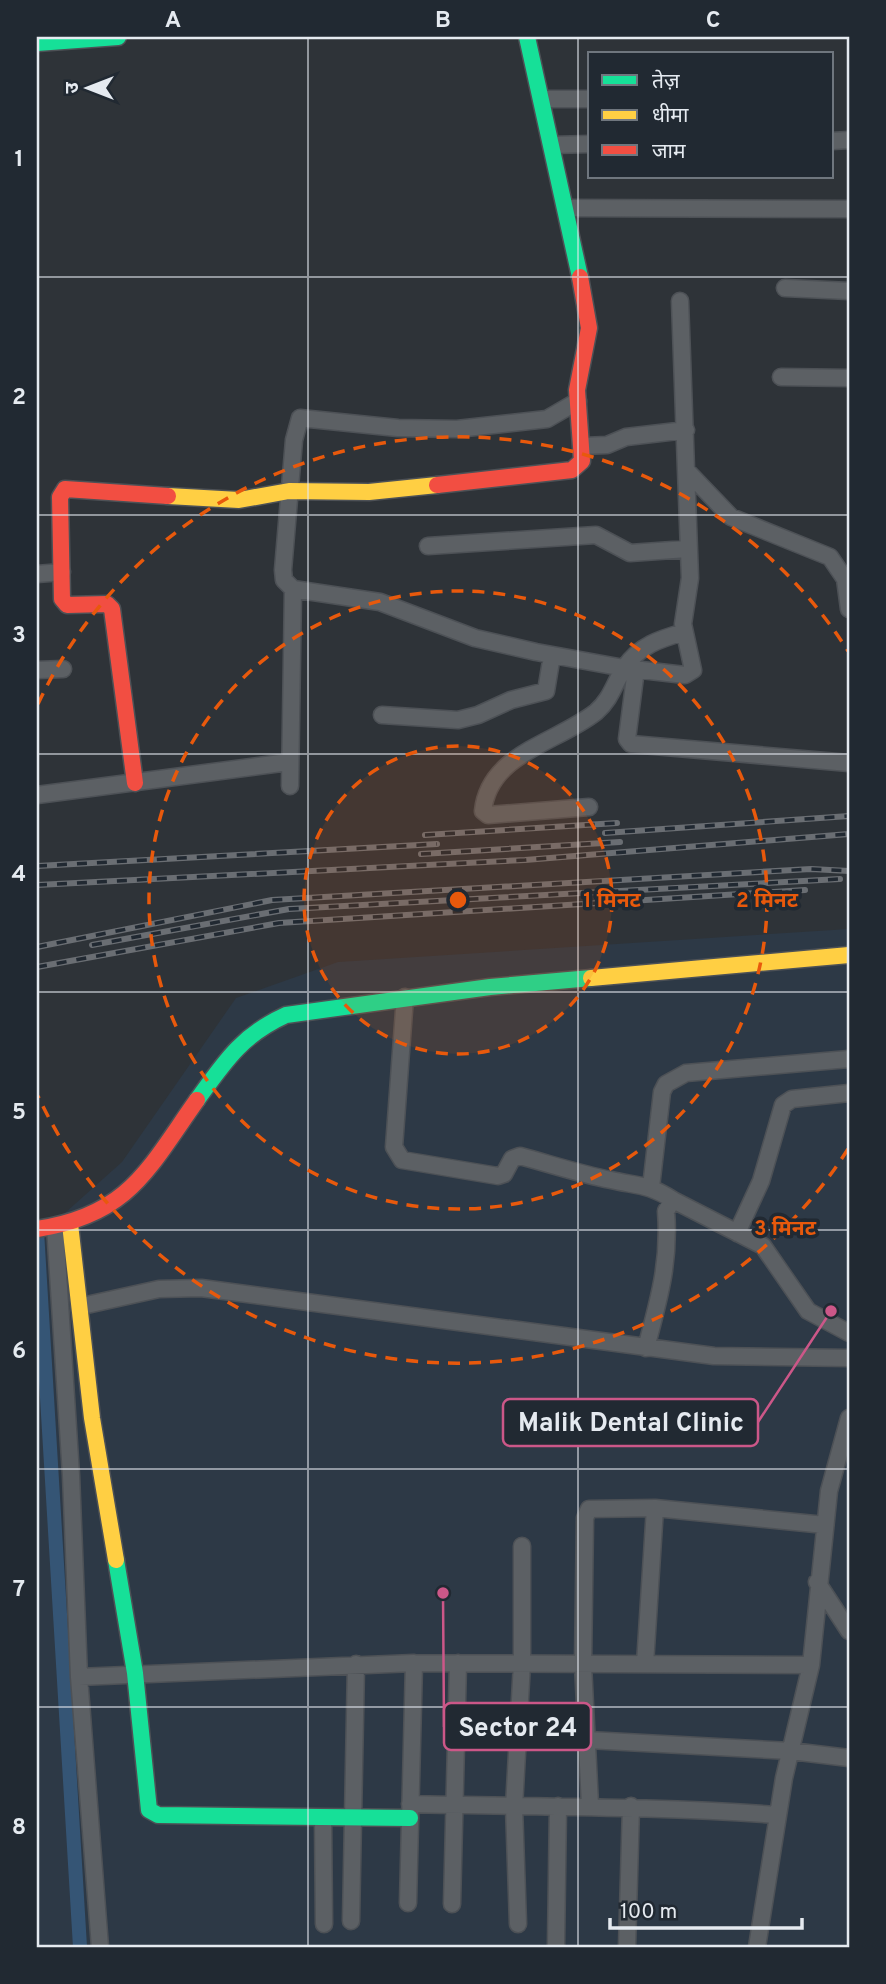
<svg xmlns="http://www.w3.org/2000/svg" width="886" height="1984" font-family="Overpass,'Noto Sans Devanagari',sans-serif">
<style>
.built{fill:#2d3946}
.lines{fill:none;stroke-linecap:round;stroke-linejoin:round}
.canal{stroke:#355575;stroke-width:14}
.street-casing{stroke:#4d5156;stroke-width:19}
.fast-casing{stroke:#4d5156;stroke-width:19}
.slow-casing{stroke:#4d5156;stroke-width:19}
.jam-casing{stroke:#4d5156;stroke-width:19}
.street{stroke:#5c6064;stroke-width:16}
.fast{stroke:#16e098;stroke-width:16}
.slow{stroke:#ffcf43;stroke-width:16}
.jam{stroke:#f24e42;stroke-width:16}
.rail-casing{stroke:#6a6e73;stroke-width:6}
.rail{stroke:#212932;stroke-width:3.5;stroke-dasharray:10;stroke-linecap:butt}
.grid{fill:none;stroke:#e5eaf0;stroke-width:2;stroke-opacity:0.55}
.ring{fill:none;stroke:#e8590c;stroke-width:3.5;stroke-dasharray:12 9}
.centre{fill:#e8590c;stroke:#212932;stroke-width:3.5}
.ring-label{font-size:21px;text-anchor:middle;font-weight:bold;fill:#e8590c;stroke:#212932;stroke-width:7;stroke-linejoin:round;paint-order:stroke}
.leader{fill:none;stroke:#cc5788;stroke-width:2.5}
.callout-dot{fill:#cc5788;stroke:#212932;stroke-width:2.5}
.callout{fill:#212932;stroke:#cc5788;stroke-width:2.5}
.callout-label{font-size:26px;text-anchor:middle;font-weight:bold;fill:#e5eaf0}
.neatline{fill:none;stroke:#e5eaf0;stroke-width:2.5}
.grid-label{font-size:23px;text-anchor:middle;font-weight:bold;fill:#e5eaf0}
</style>
<rect width="100%" height="100%" fill="#2e3338"/>
<path class="built" d="M849 929V1947H37V1238L122 1162 236 998 338 962Z"/>
<g class="lines">
<path class="canal" d="M37 1231 80 1947"/>
<defs>
<path id="street" d="M542 99H590
M832 141 849 140
M552 145 590 144
M567 208 849 209
M785 288 849 291
M680 301 686 470 731 517 830 557 845 579 849 609
M781 377 849 378
M583 446 607 445 626 437 686 430
M428 546 596 535 630 553 687 549
M37 574 62 572
M293 589 380 602 475 638 536 652 624 668 685 675 693 670 683 624 690 578 686 470
M636 669 627 739 631 744 849 763
M37 670 63 669
M382 715 458 720 478 715 511 700 546 691 552 655
M290 786 293 589 284 580 283 570 294 440 300 418 398 428 457 429 547 419 578 401
M37 795 289 762
M589 807 488 815 483 811C489 753 557 743 596 712 612 698 614 683 625 667 640 645 660 639 684 632
M405 997 394 1147 402 1160 498 1176 504 1174 512 1159 520 1156C550 1164 580 1174 611 1180 637 1186 649 1184 673 1200
M651 1187 662 1092 666 1084 686 1073 849 1059
M55 1226 71 1475 79 1677 100 1947
M737 1233 761 1181 783 1105 792 1099 849 1093
M82 1306 159 1289 201 1288 714 1356 849 1358
M646 1348C659 1299 670 1262 666 1211L673 1200 763 1246 808 1311 849 1333
M817 1582 849 1631
M645 1664 655 1508
M79 1677 414 1663 811 1665
M588 1740 791 1751 849 1758
M410 1804C533 1807 655 1806 777 1815
M590 1805 583 1665 585 1518 589 1509 655 1508 825 1525
M323 1818 324 1924
M408 1903 414 1663
M452 1904 458 1663
M351 1921 356 1664
M518 1924 514 1807 522 1663V1546
M556 1945 558 1806
M627 1947 631 1806
M757 1947 784 1778 811 1665 829 1491 849 1418"/>
<path id="fast" d="M527 37 580 277
M37 43 118 37
M197 1100C225 1061 242 1035 286 1015L490 987 591 978
M116 1560 135 1673 149 1810 158 1815 410 1818"/>
<path id="slow" d="M168 496 239 500 289 491 369 492 437 485
M591 978 849 955
M70 1224 92 1418 116 1560"/>
<path id="jam" d="M437 485 572 470 582 461 577 390 589 328 580 277
M135 783 112 609 107 604 67 605 62 599 60 497 65 489 168 496
M37 1229C129 1215 148 1169 197 1100"/>
</defs>
<use href="#street" class="street-casing"/>
<use href="#fast" class="fast-casing"/>
<use href="#slow" class="slow-casing"/>
<use href="#jam" class="jam-casing"/>
<use href="#street" class="street"/>
<use href="#fast" class="fast"/>
<use href="#slow" class="slow"/>
<use href="#jam" class="jam"/>
<defs>
<path id="rail" d="M605 833 849 816
M425 835 617 823
M421 854 620 842
M37 866 437 844
M37 885 525 860 849 834
M92 945 289 909 840 879
M37 947 272 900 811 869 849 871
M37 967 279 923 805 890"/>
</defs>
<use href="#rail" class="rail-casing"/>
<use href="#rail" class="rail"/>
</g>
<path class="grid" d="M308 37V1947M578 37V1947M37 277H849M37 515H849M37 754H849M37 992H849M37 1230H849M37 1469H849M37 1707H849"/>
<circle cx="458" cy="900" r="154" fill="#e8590c" fill-opacity=".12"/>
<g class="ring">
<circle cx="458" cy="900" r="154"/>
<circle cx="458" cy="900" r="309"/>
<path d="M848 1149A463 463 0 0 1 38 1096M38 704A463 463 0 0 1 848 651"/>
</g>
<circle cx="458" cy="900" r="10" class="centre"/>
<g class="ring-label">
<text x="612" y="907">1 मिनट</text>
<text x="767" y="907">2 मिनट</text>
<text x="785" y="1235">3 मिनट</text>
</g>
<path class="leader" d="M831 1311L758 1422M443 1593L444 1727"/>
<g class="callout-dot">
<circle cx="831" cy="1311" r="7"/>
<circle cx="443" cy="1593" r="7"/>
</g>
<g class="callout">
<rect x="503" y="1399" width="255" height="47" rx="7"/>
<rect x="444" y="1703" width="147" height="47" rx="7"/>
</g>
<g class="callout-label">
<text x="631" y="1431">Malik Dental Clinic</text>
<text x="518" y="1736">Sector 24</text>
</g>
<rect width="886" height="1984" fill="none" stroke="#212932" stroke-width="77"/>
<rect x="588" y="52" width="245" height="126" fill="#212932" stroke="#6f767e" stroke-width="2"/>
<rect x="602" y="75" width="35" height="10" fill="#16e098" stroke="#6f767e" stroke-width="2"/>
<text x="652" y="88" font-size="21" fill="#e5eaf0">तेज़</text>
<rect x="602" y="110" width="35" height="10" fill="#ffcf43" stroke="#6f767e" stroke-width="2"/>
<text x="652" y="122" font-size="21" fill="#e5eaf0">धीमा</text>
<rect x="602" y="145" width="35" height="10" fill="#f24e42" stroke="#6f767e" stroke-width="2"/>
<text x="652" y="158" font-size="21" fill="#e5eaf0">जाम</text>
<g transform="translate(88 88) rotate(270)" stroke="#212932" stroke-width="5" paint-order="stroke">
<path d="M0-5L12 26L0 18L-12 26Z" fill="#e5eaf0"/>
<text y="-10" font-size="19" font-weight="bold" text-anchor="middle" fill="#e5eaf0">उ</text>
</g>
<path d="M610 1918v10h192v-10" fill="none" stroke="#e5eaf0" stroke-width="3.5"/>
<text x="620" y="1918" font-size="21" fill="#e5eaf0" stroke="#212932" stroke-width="5" paint-order="stroke">100 m</text>
<rect x="38" y="38" width="810" height="1908" class="neatline"/>
<g class="grid-label">
<text x="173" y="27">A</text>
<text x="443" y="27">B</text>
<text x="713" y="27">C</text>
<text x="19" y="166">1</text>
<text x="19" y="404">2</text>
<text x="19" y="642">3</text>
<text x="19" y="881">4</text>
<text x="19" y="1119">5</text>
<text x="19" y="1358">6</text>
<text x="19" y="1596">7</text>
<text x="19" y="1834">8</text>
</g>
</svg>
